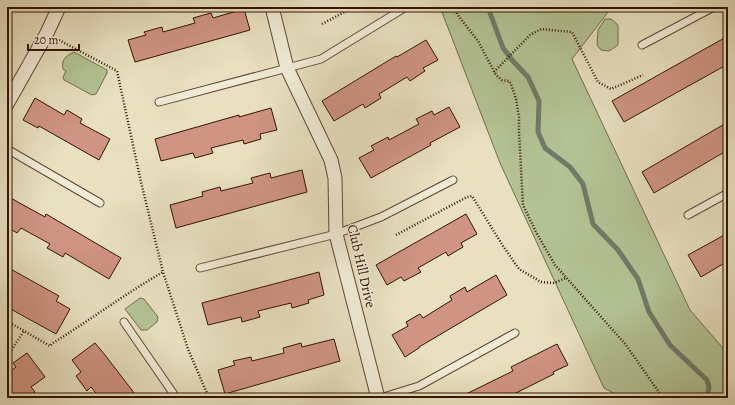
<svg xmlns="http://www.w3.org/2000/svg" width="735" height="405" font-family="Alegreya,serif">
<style>
.green{fill:#b3c395;stroke:#736c4c}
.lines{fill:none;stroke-linecap:round;stroke-linejoin:round}
.stream{stroke:#707a68;stroke-width:5}
.building{fill:#cf9482;stroke:#331402}
.service-casing{stroke:#604732;stroke-width:9}
.minor-casing{stroke:#604732;stroke-width:15}
.path{stroke:#331402;stroke-width:2.5;stroke-dasharray:1 2;stroke-linecap:butt}
.service{stroke:#f0ebd6;stroke-width:7}
.minor{stroke:#f0ebd6;stroke-width:13}
.labels{text-anchor:middle;stroke-width:3;stroke-linejoin:round;paint-order:stroke}
.street-label{font-size:14px;fill:#331402;stroke:#f0ebd6}
</style>
<rect width="100%" height="100%" fill="#e8e0c0"/>
<filter id="stains"><feTurbulence type="fractalNoise" baseFrequency=".005" numOctaves="4"/><feColorMatrix values="0 0 0 0 .2 0 0 0 0 .09 0 0 0 0 .02 0 0 0 .5 -.17"/></filter>
<radialGradient id="worn" r=".72"><stop offset=".6" stop-color="#630" stop-opacity="0"/><stop offset="1" stop-color="#630" stop-opacity=".3"/></radialGradient>
<path class="green" d="M440 7H612L572 59 690 310 728 354V398H623L604 388 500 163Z
M605 19H611L618 25V45L609 51 601 50 597 45 598 30Z
M74 52 107 70V73L96 94 92 95 64 80 63 77 66 71 63 69C61 59 66 56 74 52Z
M140 298 144 299 158 317 157 322 147 330H141L125 309Z"/>
<g class="lines">
<path class="stream" d="M489 7 490 13 503 48 512 60 528 77 539 101 538 132 545 148 570 167 583 184 593 224 618 250 638 279 649 312 670 345 707 380 709 387 707 398"/>
</g>
<path class="building" d="M244 9 250 30 135 62 128 40 146 35 144 32 162 27 163 32 195 23 193 18 211 13 213 18Z
M728 36V64L624 122 612 101Z
M426 40 438 60 423 68 425 71 410 81 407 77 379 94 381 98 365 108 363 104 334 121 322 101 396 56 397 57Z
M35 98 64 115 67 110 82 119 80 123 110 139 99 160 39 126 38 128 23 120Z
M449 107 460 127 430 143 431 145 371 178 359 158 374 150 371 146 388 137 389 140 419 124 416 119 432 111 434 115Z
M271 108 277 130 260 134 261 139 244 144 243 140 211 148 213 153 195 158 193 153 161 161 155 139 239 115V117Z
M728 122V150L654 193 642 172Z
M302 170 307 192 176 228 170 205 203 196 202 192 220 187 221 191 253 183 251 178 270 173 271 178Z
M7 196 45 217 46 214 121 258 109 279 65 253 63 257 47 248 50 244 21 228 17 233 7 227Z
M466 214 477 234 461 243 463 247 448 256 446 252 418 268 421 272 404 281 401 277 387 285 376 265Z
M728 233V261L701 277 688 255Z
M7 267 59 296 56 301 70 309 56 334 7 307Z
M319 272 324 295 308 300 309 303 292 308 291 303 258 311 260 317 242 322 241 317 208 325 202 303Z
M496 275 507 295 419 347V348L405 357 392 335 408 326 406 322 420 314 423 318 452 300 450 296 465 287 467 292Z
M334 339 340 361 225 394 218 370 235 365 233 361 251 357 252 361 284 353 283 348 301 343 302 347Z
M95 343 105 355 138 398H100L91 387 87 391 76 376 81 372 72 360Z
M557 344 568 365 553 372 554 374 506 398H458L513 371 511 367Z
M27 353 45 377 31 387 35 392 26 398H7V374L16 367 13 363Z"/>
<g class="lines">
<defs>
<path id="service" d="M642 45 714 7
M159 102 321 59 406 7
M7 149 100 203
M688 215 728 193
M200 268 336 234 381 217 453 180
M124 322 173 393 174 398
M380 398 419 386 515 333"/>
<path id="minor" d="M272 7 287 68 331 160 335 178 336 234 378 398
M7 104 47 33 59 7"/>
</defs>
<use href="#service" class="service-casing"/>
<use href="#minor" class="minor-casing"/>
<path class="path" d="M456 7 457 14 478 41 496 75 502 80 509 81 511 84 516 99 519 117V132L523 205 536 232 555 265 626 345 663 398
M322 24 354 7
M59 40 117 71 141 182 163 272 188 349 209 398
M494 72 530 35 541 29 572 32 598 82 611 89 643 75
M396 235 467 197 472 196 503 246 519 269 541 282 554 283 566 278
M7 321 50 346 53 343C90 320 125 294 163 272
M7 354 10 352 24 331"/>
<use href="#service" class="service"/>
<use href="#minor" class="minor"/>
</g>
<g class="labels">
<g class="street-label">
<text transform="translate(362 266) rotate(77)" y="5">Club Hill Drive</text>
</g>
</g>
<rect width="735" height="405" fill="none" stroke="#e8e0c0" stroke-width="24"/>
<rect x="8" y="8" width="719" height="389" fill="none" stroke="#331402" stroke-width="2"/>
<rect x="12" y="12" width="711" height="381" fill="none" stroke="#331402"/>
<path d="M28 44v6h51v-6" fill="none" stroke="#331402" stroke-width="2"/>
<text x="34" y="44" font-size="12" fill="#331402" stroke="#f0ebd6" stroke-width="3" paint-order="stroke">20 m</text>
<rect width="100%" height="100%" filter="url(#stains)"/>
<rect width="100%" height="100%" fill="url(#worn)"/>
</svg>
